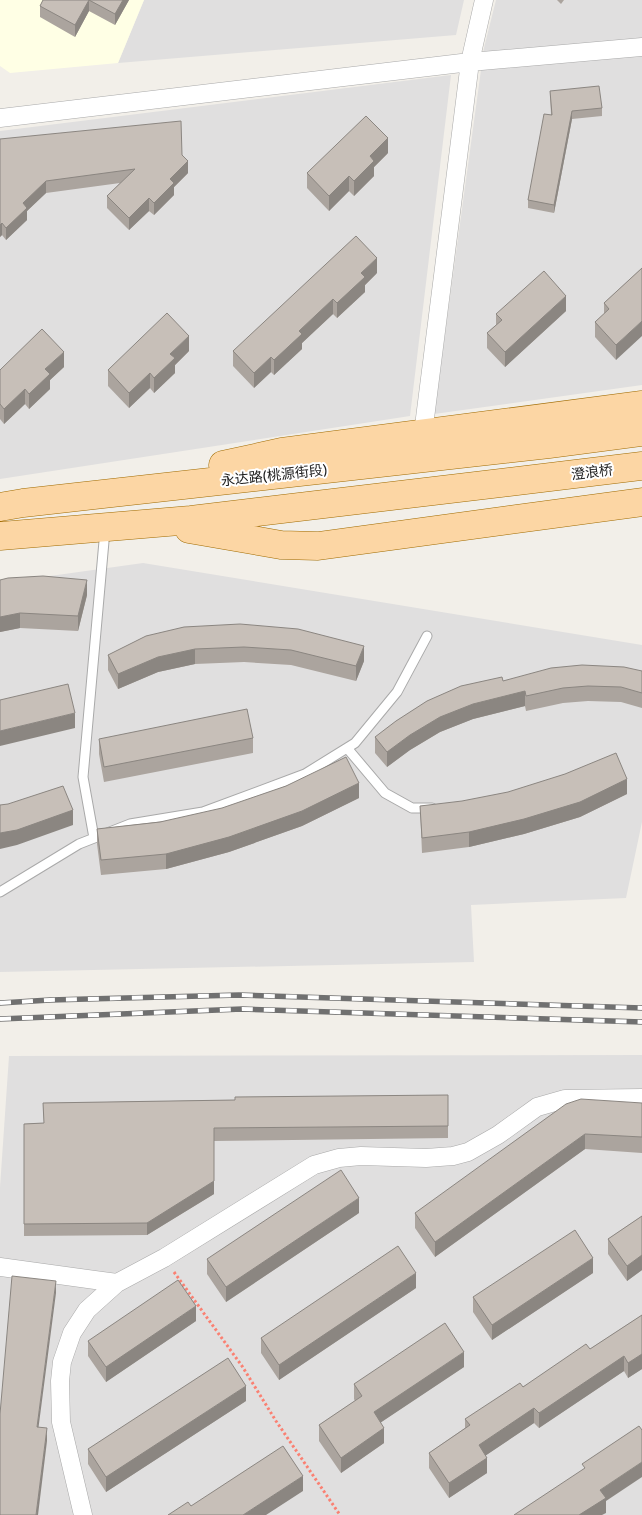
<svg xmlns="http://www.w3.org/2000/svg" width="642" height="1515" font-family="'Varela Round','Noto Sans SC',sans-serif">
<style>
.residential{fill:#e0dfdf}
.education{fill:#ffffe5}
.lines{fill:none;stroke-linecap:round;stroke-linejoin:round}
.lane-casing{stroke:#a9a9a9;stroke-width:11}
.street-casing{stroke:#a9a9a9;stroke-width:19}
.primary-casing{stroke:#a06b00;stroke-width:29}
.path{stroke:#fa8072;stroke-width:3;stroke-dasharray:2.5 2.5;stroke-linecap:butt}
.lane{stroke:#fff;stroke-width:9}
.street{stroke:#fff;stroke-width:18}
.primary{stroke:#fcd6a4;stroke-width:28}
.rail-casing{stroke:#707070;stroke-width:5.5}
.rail{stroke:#fff;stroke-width:4;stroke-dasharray:11;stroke-linecap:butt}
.wall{fill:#aba49e}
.shaded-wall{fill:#8b8681}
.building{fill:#c7bfb8;stroke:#8b8681}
.labels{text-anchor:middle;stroke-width:4;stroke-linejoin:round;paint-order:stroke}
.street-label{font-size:14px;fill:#222;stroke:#fff}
</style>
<rect width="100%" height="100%" fill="#f2efe9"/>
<path class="residential" d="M144 0H464L456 35 118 63Z
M496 0H642V385L434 414 484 48Z
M451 75 410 416 0 479V131Z
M143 563 642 645V822L626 898 471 905 474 962 0 972V583Z
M642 1055V1515H0V1187L9 1056Z"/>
<path class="education" d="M0 0H144L118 63 10 73 0 66Z"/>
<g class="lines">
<defs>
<path id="lane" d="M347 748 385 793 412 808H432
M94 838 83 777 105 530
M0 892 79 844 130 824 203 812 305 774 355 743 397 692 427 636"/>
<path id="street" d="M0 118 470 62 642 47
M423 434 470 62 484 0
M0 1267 117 1283
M83 1515 61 1422 60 1381 62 1362 72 1333 87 1310 117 1283 164 1258 314 1165 339 1158 361 1156 426 1158 453 1156 468 1152 498 1135 537 1107 565 1099 642 1098"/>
<path id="primary" d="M223 465 282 452 642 405
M0 507 23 503 549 444 642 432
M189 529 281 545 318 546 642 502
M0 536 191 520 642 466"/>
</defs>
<use href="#lane" class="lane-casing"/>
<use href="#street" class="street-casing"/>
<use href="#primary" class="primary-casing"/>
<path class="path" d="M174 1272 242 1366 276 1421 340 1515"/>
<use href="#lane" class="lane"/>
<use href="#street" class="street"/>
<use href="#primary" class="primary"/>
<defs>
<path id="rail" d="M0 1003 50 1000 239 995 642 1008
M0 1019 242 1009 642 1022"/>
</defs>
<use href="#rail" class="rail-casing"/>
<use href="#rail" class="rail"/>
</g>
<path class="wall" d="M43 0H129L115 25 89 11 75 37 40 17V6Z
M557 0H564L561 4Z
M550 91 602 108V116L572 119 554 213 528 208V200L551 115Z
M0 139 182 155 188 173 174 187V195L154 215 149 211 129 230 107 208V196L120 183 46 193 27 211V220L6 240 2 235 0 237Z
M388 153 374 167V176L354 196 349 191 329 211 307 188V173Z
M642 268 616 360 595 337V322L604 314V303Z
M377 273 365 285V292L337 318 333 314 302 343V349L274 375 271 372 254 388 233 366V351Z
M566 311 505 367 487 348V333L496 325V314Z
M189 351 175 365V373L154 393 150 388 129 408 108 386V370Z
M64 367 50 380V389L29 409 25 404 4 424 0 419V370Z
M0 580 87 595 78 631 20 628 0 632Z
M184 627 364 661 356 681 291 665 244 662 195 664 158 672 118 689 108 670V655Z
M642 671V708L621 702 588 701 563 703 526 711 525 706 473 719 440 732 410 750 387 767 375 753V737L503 681Z
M253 738V753L104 782 99 754V739Z
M627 794 580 817 524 834 469 847 422 853 420 806Z
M359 798 302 826 229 852 166 869 101 875 97 844V829Z
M448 1095V1138L214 1141V1194L147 1235 24 1236V1124L44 1123 43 1103 235 1100Z
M642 1103V1153L585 1149 435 1257 415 1228V1213Z
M359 1213 226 1302 207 1274V1259Z
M642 1216V1270L627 1281 608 1254V1239Z
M593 1273 492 1340 473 1312V1297Z
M416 1288 279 1380 261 1353V1338Z
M642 1315V1369L628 1378 624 1371 539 1428 534 1423 486 1455 487 1473 449 1498 429 1468V1453L465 1428V1419L590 1349Z
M196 1321 106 1382 88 1356V1341Z
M464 1367 381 1422 384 1443 341 1473 319 1441V1425L355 1401 354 1399V1384Z
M246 1401 106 1492 88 1464V1449Z"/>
<path class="shaded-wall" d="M89 0V11L75 37V25Z
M123 0H129L115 25V14Z
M572 111V119L554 213V205Z
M388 138V153L374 167V176L354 196V181L370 156Z
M188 161V173L174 187V195L154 215V203L170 179Z
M349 176V191L329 211V196Z
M46 181V193L27 211V220L6 240V228L23 203Z
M149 198V211L129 230V218Z
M2 223V235L0 237V225Z
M377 258V273L365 285V292L337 318V303L361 273Z
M566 296V311L505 367V352Z
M333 299V314L302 343V349L274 375V360L299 331Z
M642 321V336L616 360V345Z
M189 336V351L175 365V373L154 393V378L170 354Z
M64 352V367L50 380V389L29 409V394L45 369Z
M271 357V372L254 388V373Z
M150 373V388L129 408V393Z
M25 389V404L4 424V409Z
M87 580V595L78 631V616Z
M20 613V628L0 632V617Z
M364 646V661L356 681V666Z
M195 649V664L158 672 118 689V674L158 657Z
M525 691V706L473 719 440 732 410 750 387 767V752L410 735 440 717 473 704Z
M75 713V728L0 746V731Z
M627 779V794L580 817 524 834 469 847V832Z
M359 783V798L302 826 229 852 166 869V854Z
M73 810V825L17 845 0 849V833Z
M585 1134V1149L435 1257V1242Z
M214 1181V1194L147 1235V1223Z
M359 1198V1213L226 1302V1287Z
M642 1255V1270L627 1281V1266Z
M593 1258V1273L492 1340V1325Z
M416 1273V1288L279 1380V1365Z
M56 1281V1293L37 1439V1427Z
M196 1306V1321L106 1382V1367Z
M464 1352V1367L374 1427V1412Z
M642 1354V1369L628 1378V1363Z
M624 1356V1371L539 1428V1413Z
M246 1386V1401L106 1492V1477Z
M534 1408V1423L479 1460V1445Z
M47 1428V1441L38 1515H36Z
M384 1428V1443L341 1473V1458Z
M487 1458V1473L449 1498V1483Z
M642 1462V1477L606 1501V1513L602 1515H579L600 1490Z
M303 1476V1491L266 1515H243Z"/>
<path class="building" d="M43 0H123L115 14 89 0 75 25 40 6Z
M599 86 602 108 572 111 554 205 528 200 544 114 552 115 550 91Z
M366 116 388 138 370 156 374 161 354 181 349 176 329 196 307 173Z
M181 121 182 155 188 161 170 179 174 183 154 203 149 198 129 218 107 196 135 169 46 181 23 203 27 208 6 228 2 223 0 225V139Z
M356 236 377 258 361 273 365 277 337 303 333 299 299 331 302 334 274 360 271 357 254 373 233 351Z
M642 268V321L616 345 595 322 609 309 604 303Z
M544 271 566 296 505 352 487 333 502 320 496 314Z
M167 313 189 336 170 354 175 358 154 378 150 373 129 393 108 370Z
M42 329 64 352 45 369 50 374 29 394 25 389 4 409 0 404V370Z
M43 576 87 580 78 616 20 613 0 617V580L8 578Z
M240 624 298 629 364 646 356 666 291 650 244 647 195 649 158 657 118 674 108 655 146 636 184 627Z
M582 665 624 667 642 671V693L621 687 588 686 563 688 526 696 525 691 473 704 440 717 410 735 387 752 375 737 396 721 427 701 461 686 502 677 503 681 551 668Z
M68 684 75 713 0 731V700Z
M247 709 253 738 104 767 99 739Z
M616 753 627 779 580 802 524 819 469 832 422 838 420 806 462 801 508 792 565 774Z
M346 757 359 783 302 811 229 837 166 854 101 860 97 829 160 822 222 808 286 786Z
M63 786 73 810 17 830 0 833V805L8 804Z
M448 1095V1126L214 1128V1181L147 1223 24 1224V1124L44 1123 43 1103 235 1100V1097Z
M581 1099 642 1103V1137L585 1134 435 1242 415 1213 566 1104Z
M341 1170 359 1198 226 1287 207 1259Z
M642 1216V1255L627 1266 608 1239Z
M575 1230 593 1258 492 1325 473 1297Z
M398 1246 416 1273 279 1365 261 1338Z
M12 1276 56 1281 37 1427 47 1428 36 1515H0V1414Z
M178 1280 196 1306 106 1367 88 1341Z
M642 1315V1354L628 1363 624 1356 539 1413 534 1408 479 1445 487 1458 449 1483 429 1453 470 1425 465 1419 520 1383 523 1387 586 1344 590 1349Z
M445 1323 464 1352 374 1412 384 1428 341 1458 319 1425 362 1396 354 1384Z
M228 1358 246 1386 106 1477 88 1449Z
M639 1426 642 1430V1462L600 1490 606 1498 579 1515H514L585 1468 582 1464Z
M283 1446 303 1476 243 1515H168L188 1502 191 1506Z"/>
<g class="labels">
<g class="street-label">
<text transform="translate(592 472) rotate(-7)" y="5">澄浪桥</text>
<text transform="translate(274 475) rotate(-6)" y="5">永达路(桃源街段)</text>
</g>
</g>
</svg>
